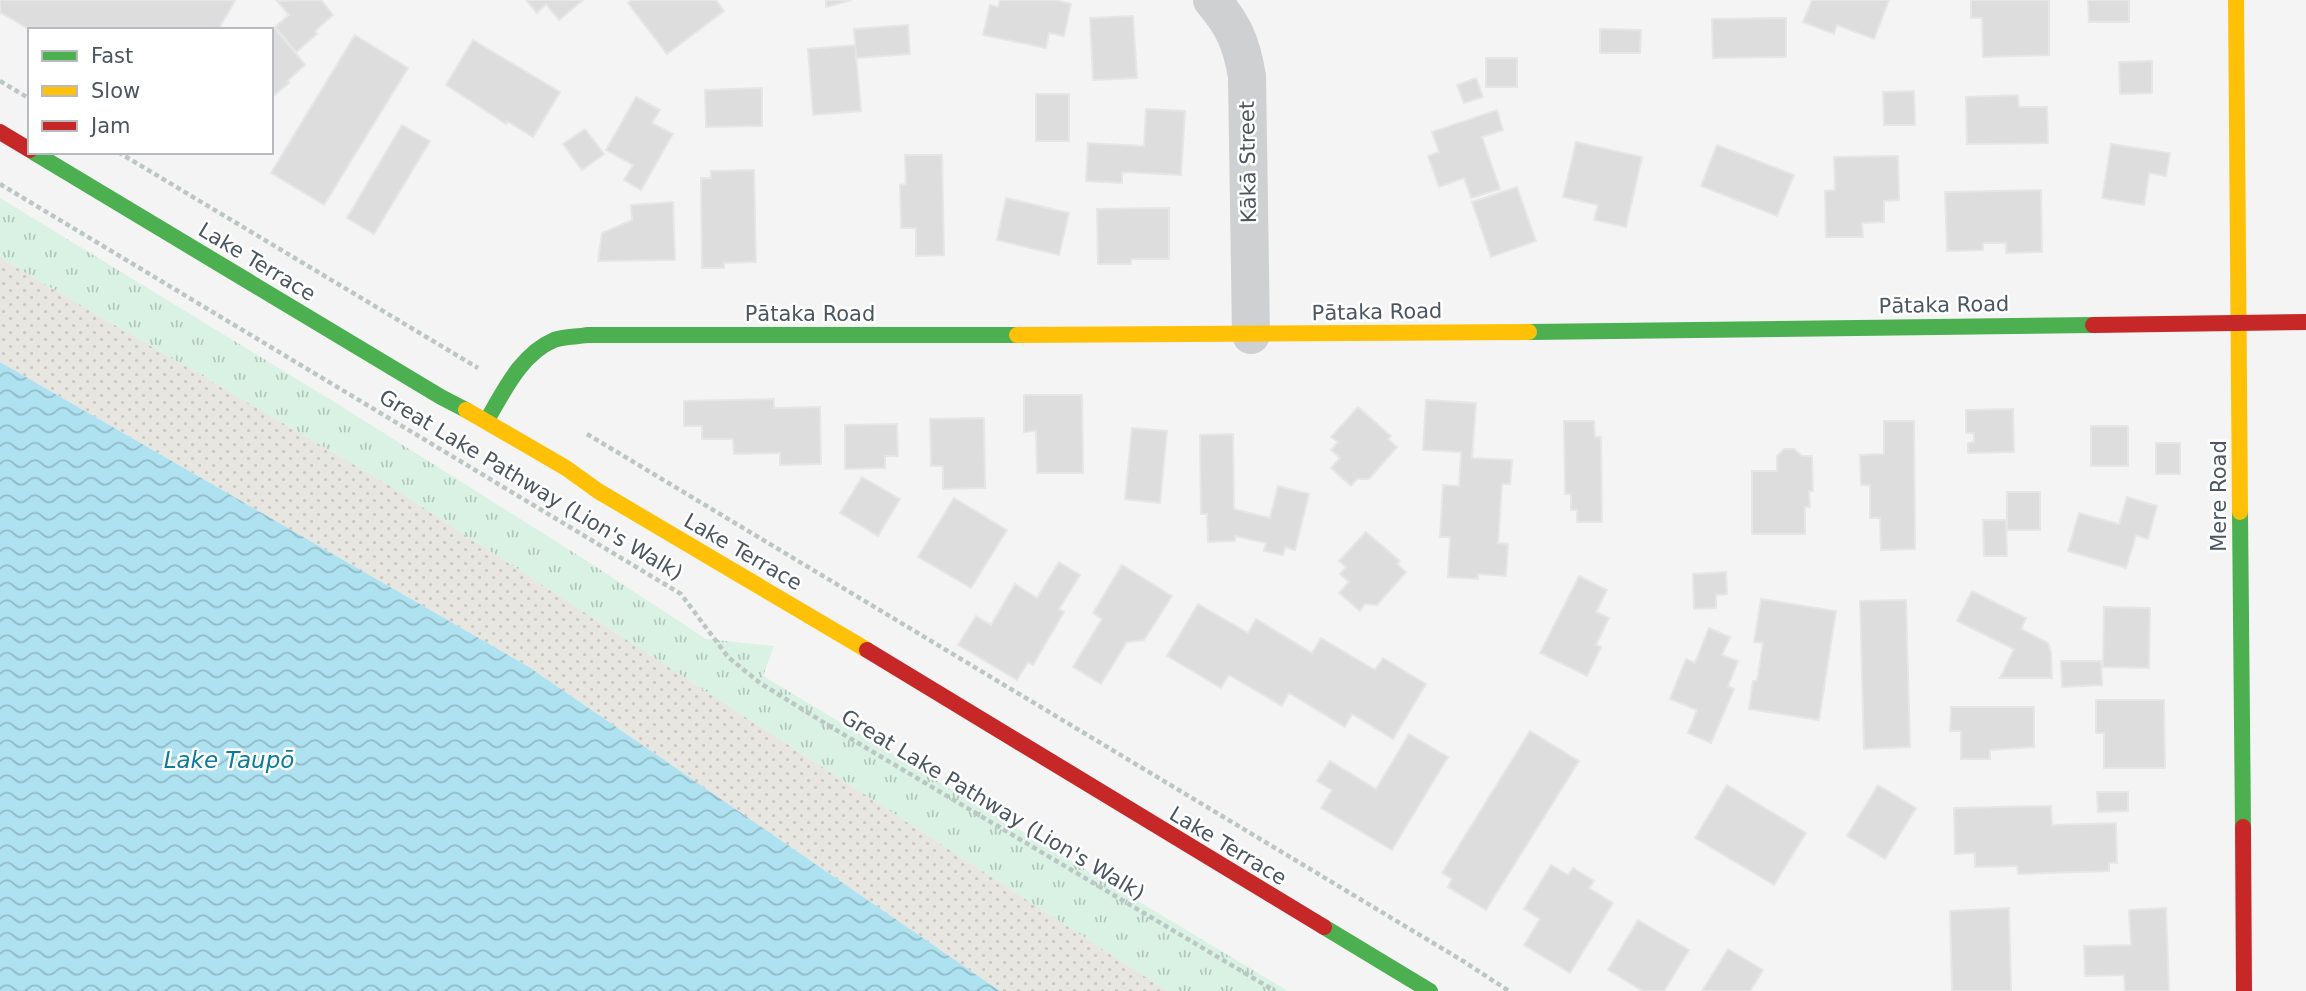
<svg xmlns="http://www.w3.org/2000/svg" width="2306" height="991" font-family="'DejaVu Sans',sans-serif">
<style>
.grass{fill:url(#grass-tufts)}
.sand{fill:url(#sand-dots)}
.water{fill:url(#water-waves)}
.building{fill:#ddddde;stroke:#e5e6e7;stroke-width:2}
.lines{fill:none;stroke-linecap:round;stroke-linejoin:round}
.path{stroke:#bcc7c4;stroke-width:4.5;stroke-dasharray:5 3.5;stroke-linecap:butt}
.street{stroke:#ced0d2;stroke-width:38}
.fast{stroke:#4caf50;stroke-width:16}
.slow{stroke:#ffc107;stroke-width:16}
.jam{stroke:#c62828;stroke-width:16}
.labels{text-anchor:middle;stroke-width:5;stroke-linejoin:round;paint-order:stroke}
.street-label{font-size:21px;fill:#4a5661;stroke:#fff}
.water-label{font-size:23px;font-style:italic;fill:#0c7c9b;stroke:#fff}
</style>
<defs>
<pattern id="grass-tufts" width="24" height="20" patternUnits="userSpaceOnUse" patternTransform="scale(1.75)"><rect width="24" height="20" fill="#d9f2e3"/><path d="M3 7l-1-3M5 7V3M7 7l1-3M15 17l-1-3M17 17v-4M19 17l1-3" fill="none" stroke="#b2c7bb"/></pattern>
<pattern id="sand-dots" width="8" height="8" patternUnits="userSpaceOnUse" patternTransform="scale(1.75)"><rect width="8" height="8" fill="#e7e6e1"/><path d="M2 2h.1M6 6h.1" fill="none" stroke="#c8c7c4" stroke-width="1.8" stroke-linecap="round"/></pattern>
<pattern id="water-waves" width="16" height="10" patternUnits="userSpaceOnUse" patternTransform="scale(1.75)"><rect width="16" height="10" fill="#aee2f0"/><path d="M0 5q4-4 8 0t8 0" fill="none" stroke="#90bac6"/></pattern>
</defs>
<rect width="100%" height="100%" fill="#f4f4f4"/>
<path class="grass" d="M0 198 344 408 590 563 706 639 774 646 763 676 1288 991H1167L382 481 0 258Z"/>
<path class="sand" d="M0 258 382 481 1167 991H1000L529 667 0 362Z"/>
<path class="water" d="M0 362 529 667 1000 991H0Z"/>
<path class="building" d="M0 0H233L235 1 218 30H30L0 12Z
M321 0 333 15 315 31 317 34 296 52 275 27 289 15 277 1Z
M526 0H583L559 20 546 4 537 13Z
M632 0H716L724 11 667 54 628 3Z
M826 0H852L826 7Z
M1000 0H1056L1071 4 1064 36 1049 33 1046 48 983 35 990 5 998 7Z
M1812 0H1889L1874 39 1837 25 1834 34 1803 22Z
M1971 0H2049V55L1983 57 1982 18H1971Z
M2088 0H2129V22H2089Z
M1133 16 1137 78 1093 80 1090 18Z
M1786 18V57L1713 58 1712 19Z
M908 25 910 54 856 58 854 29Z
M275 28 305 65 287 81 289 83 271 98V31Z
M1600 29 1641 30 1640 53H1600Z
M355 35 408 68 324 205 271 173Z
M473 40 560 92 533 137 507 121 506 124 446 85Z
M855 45 861 111 813 115 808 49Z
M1486 58H1517V87H1486Z
M2152 61V93L2120 94 2119 62Z
M1476 78 1483 97 1464 103 1457 85Z
M762 88V126L706 127 705 90Z
M1914 91 1915 125H1884L1883 92Z
M1036 94H1069V141H1036Z
M2018 95 2019 107H2047L2048 143 1967 144 1966 97Z
M636 97 660 110 652 123 673 134 641 190 624 180 633 165 606 150Z
M1146 109 1185 111 1181 175 1122 172V183L1086 181 1088 143 1144 146Z
M1497 110 1503 130 1482 137 1500 189 1471 198 1464 178 1439 187 1428 156 1439 152 1432 132Z
M402 125 430 141 374 234 347 218Z
M585 129 604 154 582 170 563 144Z
M1576 142 1642 157 1626 227 1594 220 1598 205 1563 197Z
M2111 144 2170 153 2166 176 2149 173 2144 205 2102 198Z
M1717 145 1794 175 1777 216 1701 186Z
M905 155H942L944 255 916 256V228H901L900 185 906 184Z
M1898 156 1899 200 1884 201V222L1862 223 1863 237H1826L1825 191 1835 190 1834 157Z
M754 170 756 262 724 263V268H702L701 178H711V171Z
M1517 187 1536 241 1491 257 1472 202Z
M2041 190 2042 252 2006 253V243H1983V250L1947 251 1945 192Z
M1006 198 1069 213 1059 255 997 240Z
M673 202 675 260 598 261 602 233 632 220 631 205Z
M1169 208V259H1131V264H1098L1097 209Z
M1024 395H1082L1083 473H1037L1036 431 1024 432Z
M774 399V408L820 407 821 464 780 465V453L734 454 733 439H702V426H684V401Z
M1426 400 1476 403 1472 458 1512 460 1510 484H1502L1498 543 1508 544 1506 576 1478 574V579L1448 577 1450 537H1440L1443 485 1459 486 1461 452 1423 450Z
M1358 407 1391 436 1388 439 1397 447 1369 479H1357L1351 486 1331 468 1340 458 1331 450 1338 442 1331 437Z
M2013 409 2014 452 1968 453V443L1974 442V433H1966V410Z
M984 418 985 488 943 489V466H931L930 419Z
M1564 421H1594L1595 437H1601L1602 522H1577V510H1571V494H1565Z
M1884 421H1914L1915 549 1881 550 1880 518H1870V485H1861L1860 455 1884 454Z
M897 424 898 456H885V468L845 469V425Z
M2091 426H2128V466H2091Z
M1132 428 1167 431 1160 503 1125 499Z
M1233 434 1234 509 1270 518 1278 486 1309 494 1295 550 1285 547 1283 555 1264 551 1266 543 1235 536V541L1208 542 1207 514H1201L1200 435Z
M2156 443H2180V474H2156Z
M1784 449H1794L1802 456H1812L1813 491H1809L1810 507H1805V534H1752V471H1777V456Z
M862 477 900 499 878 536 840 513Z
M2007 492H2040V530H2007Z
M2127 497 2157 506 2148 539 2136 535 2126 568 2068 551 2079 513 2119 524Z
M954 498 1007 530 971 588 918 557Z
M1983 520H2006L2007 556H1984Z
M1366 532 1400 561 1397 564 1406 572 1377 605 1365 604 1360 611 1339 593 1349 582 1340 574 1346 567 1339 561Z
M1059 562 1080 575 1059 609 1064 612 1033 665 1028 662 1017 680 958 645 976 616 991 625 1015 584 1037 598Z
M1122 565 1172 596 1144 640 1127 642 1101 684 1073 667 1102 619 1093 613Z
M1726 572 1727 594 1716 595V608L1694 609 1693 574Z
M1579 576 1607 590 1596 612 1609 618 1596 645 1601 647 1587 676 1540 653Z
M1972 591 2026 618 2021 629 2048 643 2051 653 2052 678H2000L2014 649 1957 621Z
M1761 599 1836 611 1819 720 1749 709 1753 681H1757L1763 643 1754 642Z
M1906 600 1910 747 1864 749 1860 601Z
M1198 604 1248 633 1256 619 1312 653 1321 638 1375 670 1383 658 1426 684 1393 739 1352 714 1345 727 1289 693 1282 706 1229 675 1221 688 1167 656Z
M2104 607 2150 608 2149 668 2103 667Z
M1709 628 1730 637 1722 655 1738 661 1728 686 1734 689 1711 743 1688 733 1697 710 1670 699 1686 659 1695 663Z
M2061 661H2101L2102 685 2062 687Z
M2096 700H2164L2165 768H2104V733H2096Z
M1951 707H2034V747L1990 750V759H1961V731H1950Z
M1530 731 1579 761 1486 910 1448 887 1452 879 1442 873Z
M1409 734 1448 757 1392 850 1321 808 1332 790 1317 781 1330 761 1376 789Z
M1727 785 1806 833 1774 885 1695 838Z
M1878 785 1916 808 1885 859 1847 836Z
M2097 792H2128V811L2098 812Z
M2051 806 2052 825 2116 823 2117 863H2109V871L2018 874 2017 866 1975 867V853L1955 854 1954 808Z
M1551 865 1568 875 1573 868 1594 881 1589 888 1613 903 1570 973 1524 945 1540 919 1524 909Z
M2009 908 2011 991H1952L1950 911Z
M2166 908 2169 991H2125L2124 975 2085 976 2084 946 2131 945 2129 910Z
M1638 920 1689 950 1664 991H1643L1608 970Z
M1728 949 1763 970 1750 991H1702Z"/>
<g class="lines">
<path class="path" d="M0 81 30 99
M118 152 478 368
M0 184 681 594 728 657 760 683 831 727 1275 991
M587 434 1463 961 1509 991"/>
<path class="street" d="M1212 0C1234 26 1241 42 1247 76L1251 335"/>
<path class="fast" d="M33 152 441 397 466 410
M1529 332 2093 325
M487 420C504 391 521 354 554 340 564 336 576 337 587 335H1017
M2240 512 2243 827
M1324 927 1430 991"/>
<path class="slow" d="M2236 0 2240 512
M1017 335 1529 332
M466 410 566 468 598 491 867 650"/>
<path class="jam" d="M0 132 30 150
M2093 325 2306 322
M867 650 1324 927
M2243 827 2244 991"/>
</g>
<g class="labels">
<g class="street-label">
<text transform="translate(1248 162) rotate(-91)" y="7">Kākā Street</text>
<text transform="translate(257 262) rotate(31)" y="7">Lake Terrace</text>
<text transform="translate(1944 305) rotate(-1)" y="7">Pātaka Road</text>
<text transform="translate(1377 312) rotate(-1)" y="7">Pātaka Road</text>
<text x="810" y="321">Pātaka Road</text>
<text transform="translate(531 485) rotate(31)" y="7">Great Lake Pathway (Lion's Walk)</text>
<text transform="translate(2219 496) rotate(-90)" y="7">Mere Road</text>
<text transform="translate(743 552) rotate(30)" y="7">Lake Terrace</text>
<text transform="translate(993 805) rotate(31)" y="7">Great Lake Pathway (Lion's Walk)</text>
<text transform="translate(1228 846) rotate(31)" y="7">Lake Terrace</text>
</g>
<g class="water-label">
<text x="229" y="768">Lake Taupō</text>
</g>
</g>
<rect x="28" y="28" width="245" height="126" fill="#ffffff" stroke="#b7bbc0" stroke-width="2"/>
<rect x="42" y="51" width="35" height="10" fill="#4caf50" stroke="#b7bbc0" stroke-width="2"/>
<text x="91" y="63" font-size="21" fill="#4a5661">Fast</text>
<rect x="42" y="86" width="35" height="10" fill="#ffc107" stroke="#b7bbc0" stroke-width="2"/>
<text x="91" y="98" font-size="21" fill="#4a5661">Slow</text>
<rect x="42" y="121" width="35" height="10" fill="#c62828" stroke="#b7bbc0" stroke-width="2"/>
<text x="91" y="133" font-size="21" fill="#4a5661">Jam</text>
</svg>
